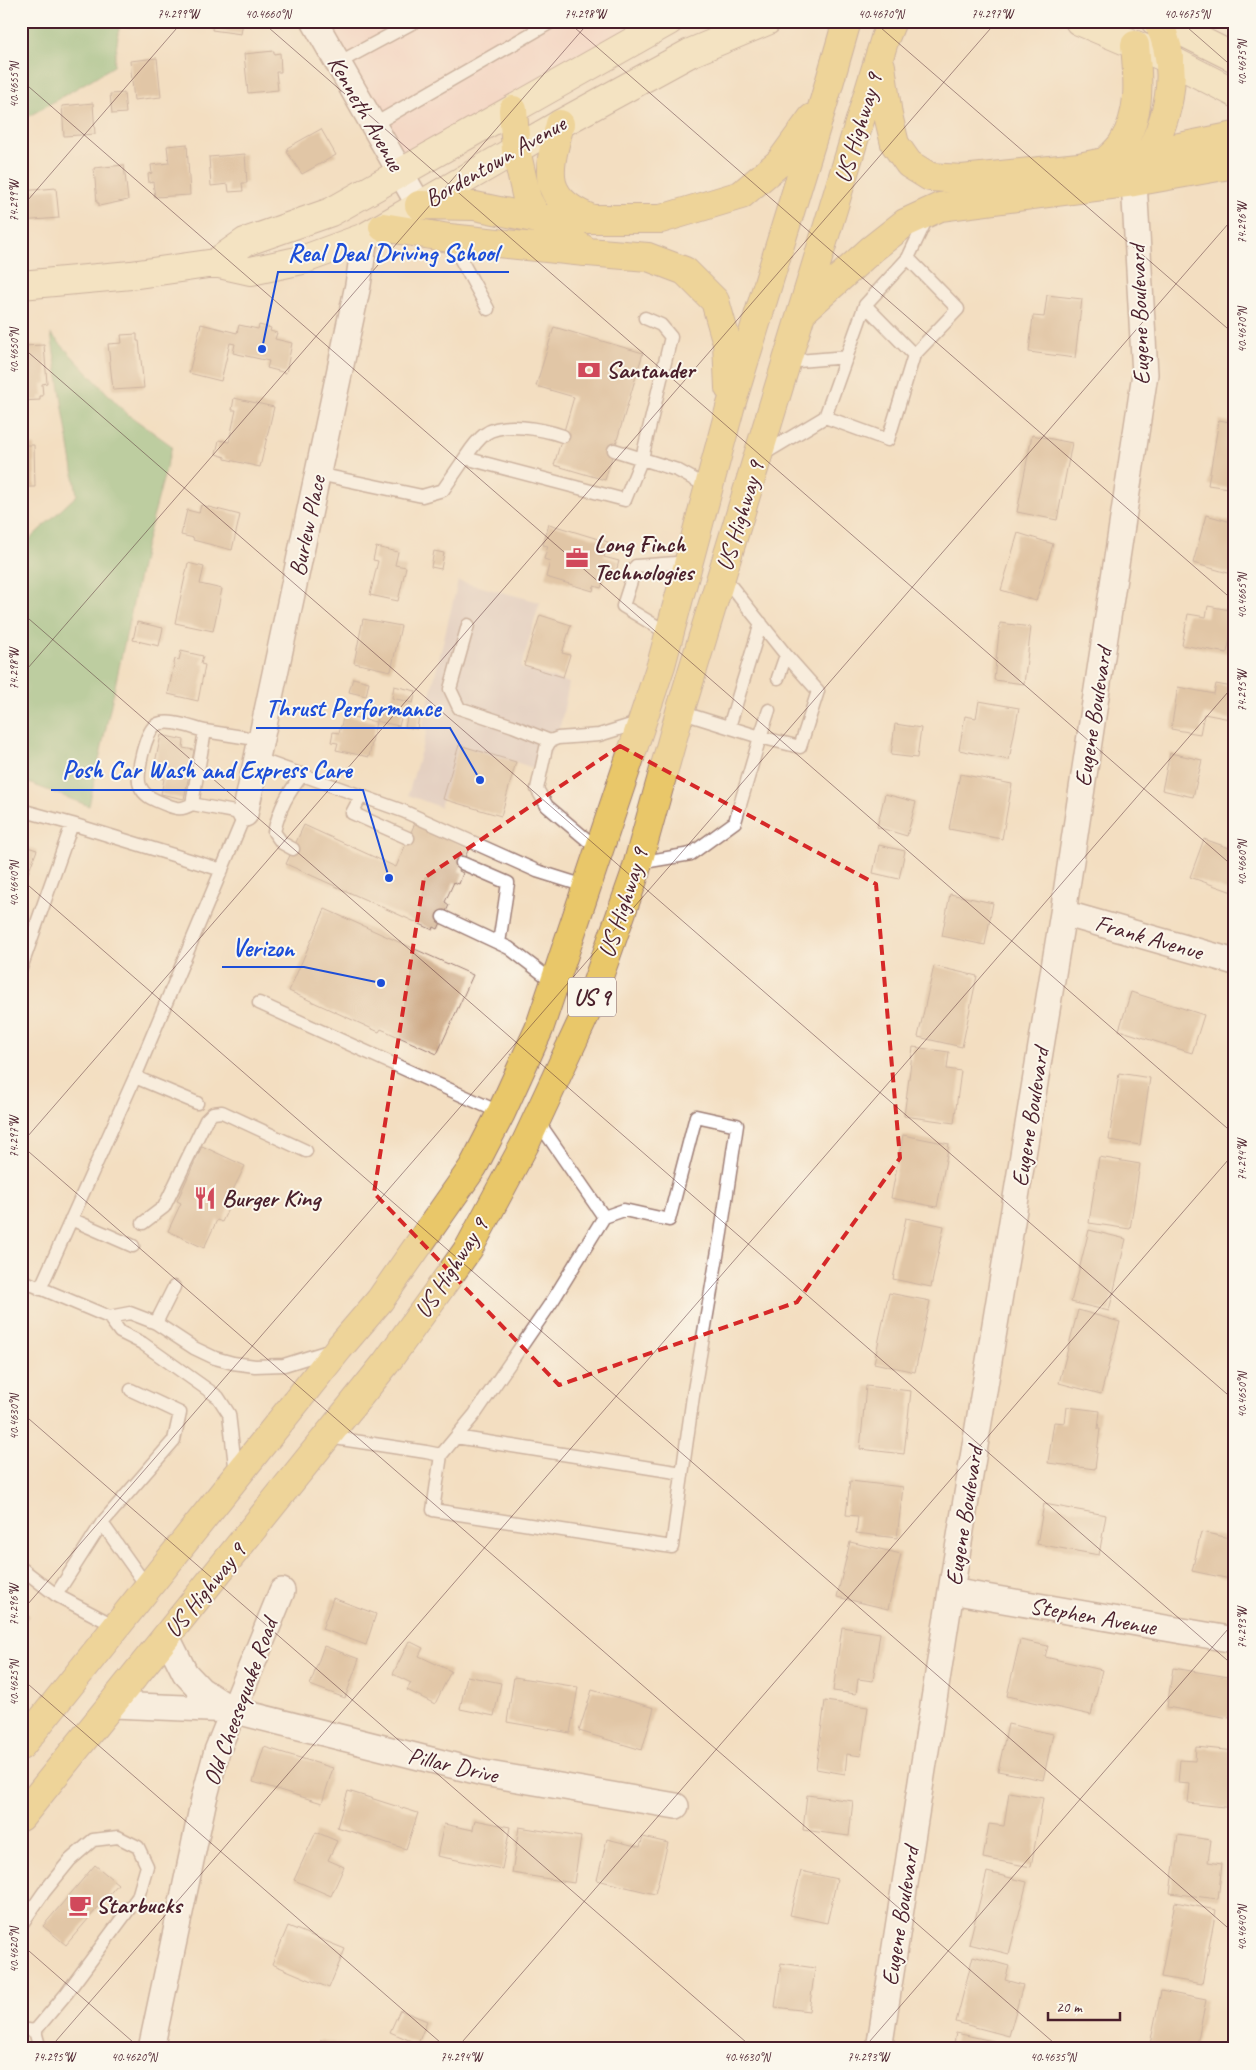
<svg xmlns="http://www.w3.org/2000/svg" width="1256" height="2070" font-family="Caveat,sans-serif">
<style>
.built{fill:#f7d0cb}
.industrial{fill:#d2bec2}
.forest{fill:#7db878;stroke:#646c52}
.building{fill:#cda985}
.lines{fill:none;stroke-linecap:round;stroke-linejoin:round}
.lane-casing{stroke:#9e7e76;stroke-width:15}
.street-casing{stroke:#9e7e76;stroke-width:28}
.secondary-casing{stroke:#9e7e76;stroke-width:30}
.highway-casing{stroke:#9e7e76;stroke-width:30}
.lane{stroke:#fff;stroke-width:12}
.street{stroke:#fff;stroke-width:25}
.secondary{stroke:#f6e9c3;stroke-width:28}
.highway{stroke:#e9c769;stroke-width:28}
.marked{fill:none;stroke:#d62828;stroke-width:4;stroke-dasharray:10 6;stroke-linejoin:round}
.ticks{fill:none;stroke:#4a1f2b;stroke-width:1;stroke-opacity:0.45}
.labels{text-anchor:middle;stroke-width:4;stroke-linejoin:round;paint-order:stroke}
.shield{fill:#fbf7ec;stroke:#7f6065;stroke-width:1}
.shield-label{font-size:22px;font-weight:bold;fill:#4a1f2b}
.street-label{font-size:24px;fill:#4a1f2b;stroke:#fbf7ec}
.poi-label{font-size:24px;font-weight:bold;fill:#4a1f2b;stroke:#fbf7ec;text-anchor:start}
.leader{fill:none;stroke:#1d4ed8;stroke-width:2}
.callout-dot{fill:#1d4ed8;stroke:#fbf7ec;stroke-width:2}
.callout-label{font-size:25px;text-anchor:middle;font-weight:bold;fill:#1d4ed8;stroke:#fbf7ec;stroke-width:4;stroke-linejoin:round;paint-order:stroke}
.neatline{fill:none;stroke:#4a1f2b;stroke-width:2}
.ticks-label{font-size:12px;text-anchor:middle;fill:#4a1f2b}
</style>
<rect width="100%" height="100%" fill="#fbf7ec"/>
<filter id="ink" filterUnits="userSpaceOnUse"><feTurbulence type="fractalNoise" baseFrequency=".02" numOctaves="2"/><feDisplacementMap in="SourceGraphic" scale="10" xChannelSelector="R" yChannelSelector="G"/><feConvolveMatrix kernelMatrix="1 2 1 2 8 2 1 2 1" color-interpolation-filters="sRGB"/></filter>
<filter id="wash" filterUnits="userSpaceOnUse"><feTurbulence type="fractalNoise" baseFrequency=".0096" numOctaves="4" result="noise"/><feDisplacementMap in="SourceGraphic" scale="20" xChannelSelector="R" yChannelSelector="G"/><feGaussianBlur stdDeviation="1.12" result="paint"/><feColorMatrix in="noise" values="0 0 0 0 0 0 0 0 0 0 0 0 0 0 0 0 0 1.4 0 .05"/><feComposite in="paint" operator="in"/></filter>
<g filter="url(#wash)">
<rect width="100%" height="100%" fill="#f3dec1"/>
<path class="built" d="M352 21H669L400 173 323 38Z"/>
<path class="industrial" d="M458 581 540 602 521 668 569 683 558 738 541 771 516 762 459 745 440 807 408 795 427 730 422 728Z"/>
<path class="forest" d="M21 21H120L114 66 21 121Z
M51 334 126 413 172 446 145 548 89 806 21 780V547L77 495Z"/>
<g id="blocks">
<path class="building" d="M124 21H153V27L125 28Z
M213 21H243L241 34 212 30Z
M274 51V54L280 53 281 72H276L278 90 248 93 244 54Z
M157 58 161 97 134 100 130 61Z
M124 93 126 113 112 114 110 94Z
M93 103 95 134 64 136 62 106Z
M321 129 336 155 302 174 287 152 288 150 287 148Z
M187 144 190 195 155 197 153 182 149 183 148 174 152 173 151 165 169 163 167 146Z
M245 154 247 183H242L243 191 229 192 228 184 211 186 209 157Z
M124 165 128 200 99 206V203H97L94 168Z
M56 188 59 218 21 221V191Z
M1047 295 1082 299 1075 358 1029 352 1033 316 1044 317Z
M201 324 237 333 239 325 258 329 259 325 271 328 270 331 277 333 275 339 292 343 286 373 267 368 269 361 233 353 235 344 230 343 221 381 189 373Z
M554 327 643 353 605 480 554 465 574 397 536 386Z
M137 334V341H139L144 388 113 390 108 344 122 343 121 335Z
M44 345 47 383 42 384 43 396H40V400L21 401V346Z
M234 398 274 407 260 467 225 459V457L216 454 219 440 229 442 236 410H232Z
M1219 420 1235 423V489L1208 485Z
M1032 435 1072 443 1057 520 1017 512Z
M21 445H34L35 487H21Z
M201 505 240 515 232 550 193 540 194 538 181 535 187 510 199 513Z
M1206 515 1235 523 1232 535 1235 536V575L1193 563Z
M549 524 608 542 604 557 619 561 614 579 605 576 601 588 594 586 593 591 546 577 550 561 544 559 548 546 543 545Z
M1018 533 1053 544 1036 601 1001 590Z
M376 547 398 552 395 565 406 567 398 601 370 595 378 561 373 560Z
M434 551 444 553 441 569 431 567Z
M188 563 204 567 200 584 222 589 213 631 175 623Z
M1208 606 1235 611 1227 653 1182 645 1188 614 1206 617Z
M540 615 571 625 562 653 570 655 563 677 524 665Z
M363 619 401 626 391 671 354 663Z
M137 622 163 628 159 646 133 640Z
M1000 623 1031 627 1024 684 994 680Z
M181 651 203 656 201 664 205 665 198 701 168 694 175 659 179 660Z
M353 678 369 682 366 696 349 692Z
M1216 684 1232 687 1230 697 1235 698V720L1204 714 1200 734 1171 729 1178 687 1214 694Z
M394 686 416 691 413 703 392 698Z
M979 701 1019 708 1009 760 959 750 965 716 976 718Z
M380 706 403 711 399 726 376 721Z
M408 713 419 716 417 729 405 727Z
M344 715 376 722 369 757 336 750 338 743 331 742 333 732 339 733Z
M895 724 921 728 917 758 891 755Z
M161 735 184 740 183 748 194 750 184 799 161 794 164 779 152 777Z
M459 745 516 762 501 816 443 799Z
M1170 753 1202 760 1193 797 1162 790Z
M960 774 1012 784 1002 839 949 829Z
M885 794 916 802 907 836 877 827Z
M415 823 469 848 459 871 463 873 459 884 454 882 445 902 449 905 438 929 434 927 433 930 286 864 304 825 396 867Z
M1204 839 1235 850V893L1190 877Z
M21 845 37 850 21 891Z
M879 845 905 851 899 879 873 873Z
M950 894 993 903 985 945 942 936Z
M325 909 473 975 437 1054 381 1029 379 1032 289 991Z
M934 966 977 976 962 1047 918 1037Z
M1131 992 1204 1015 1192 1053 1119 1030Z
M913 1047 949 1052 947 1069 961 1071 954 1123 904 1116Z
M1119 1073 1150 1078 1140 1145 1109 1140Z
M903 1135 949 1144 937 1207 891 1198Z
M202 1146 245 1166 231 1194 234 1196 222 1222 217 1220 204 1248 168 1231 181 1203 177 1201Z
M1099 1157 1140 1164 1130 1229 1089 1223Z
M906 1218 944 1226 931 1287 893 1279Z
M1089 1230 1126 1239 1109 1311 1071 1302Z
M889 1293 930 1301 915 1372 874 1363Z
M1078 1310 1120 1322 1101 1394 1059 1383Z
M866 1386 911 1391 904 1454 860 1449Z
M1067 1407 1100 1411 1098 1429H1100L1095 1469 1048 1463 1054 1422 1065 1423Z
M1234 1455H1235V1474L1230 1473Z
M850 1481 903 1487 897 1538 856 1533 858 1516 846 1515Z
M1044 1504 1106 1515 1099 1555 1037 1544Z
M1201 1532 1235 1539V1580L1192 1571Z
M850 1542 901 1554 888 1609 837 1597Z
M333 1598 376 1614 366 1645 322 1629Z
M21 1610 29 1616 21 1626Z
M842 1627 880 1633 873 1681 858 1679 856 1694 833 1691Z
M1020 1640 1048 1646 1045 1657 1102 1670 1091 1715 1007 1696Z
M409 1641 423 1648 419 1656 451 1671 435 1704 407 1690 411 1683 393 1674Z
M324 1646 359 1659 345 1698 310 1685Z
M1173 1668 1235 1678V1719L1167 1707Z
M467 1676 501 1683 494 1716 460 1709Z
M514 1677 578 1687 570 1733 507 1722Z
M592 1690 654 1708 642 1750 579 1731Z
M825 1701 868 1707 861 1756 847 1754 845 1774 816 1769Z
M1008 1724 1053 1734 1043 1780 998 1771Z
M264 1747 333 1768 322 1803 253 1782Z
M1196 1747 1235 1751 1233 1808 1188 1803 1190 1784 1178 1783 1180 1760 1195 1761Z
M348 1791 418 1813 406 1849 337 1827Z
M1009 1792 1043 1798 1031 1867 983 1858 989 1824 1004 1826Z
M807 1795 853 1801 849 1836 803 1830Z
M475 1820 510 1827 502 1869 437 1856 444 1824 473 1830Z
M519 1827 581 1837 574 1883 512 1873Z
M316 1832 337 1841 328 1860 344 1867 331 1896 294 1880Z
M1178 1835 1211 1840 1208 1862 1222 1864 1218 1899 1170 1893Z
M643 1837 668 1843 655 1894 597 1880 607 1839 640 1847Z
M95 1865 118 1884 66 1945 43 1926Z
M801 1871 837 1879 827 1923 790 1915Z
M987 1872 1027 1882 1009 1954 969 1944Z
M1175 1902 1216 1910 1202 1984 1161 1977Z
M288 1926 345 1949 329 1988 272 1964Z
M973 1956 1009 1966 1005 1980 1023 1985 1009 2036 956 2022Z
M781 1963 815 1968 809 2011 775 2007Z
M1161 1991 1206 2000 1196 2049H1149Z
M400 2010 427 2021 418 2044 390 2032Z
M956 2033 1011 2045 1010 2049H953Z
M321 2040 356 2047 355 2049H319Z"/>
</g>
</g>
<g filter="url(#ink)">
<use href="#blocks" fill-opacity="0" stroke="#9e7e76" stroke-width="1"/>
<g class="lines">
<defs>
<path id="lane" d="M338 63 416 21
M373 125 553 21
M449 238 488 309
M865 305 914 355
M786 362 847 357
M825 417 888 440 914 355 958 309 908 258
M614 450 677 470 708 487
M760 456 825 417 865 305 908 258 928 216
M465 458C471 449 476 441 485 434 503 421 543 429 563 436
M318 474 422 496 443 490 465 458 625 500 642 458 671 337 661 325 645 318
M722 575 786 655 778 678
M468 625 450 689 459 708 513 726 550 741
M669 634 623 606 636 566 689 562
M769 710 760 737 800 747 818 691 786 655
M729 727 761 623
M258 759 403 811 537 871 588 887
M361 796 352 813 408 838
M192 804C182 810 177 809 167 805 156 800 145 798 140 786 135 775 146 730 156 725 169 718 192 728 205 731
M21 810 72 824
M293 849 282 843 274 832C280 807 287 794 303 774
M599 850 547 806 537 789 546 748 550 741 558 738 599 735 641 722
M462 863 508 883 499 943
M638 863 691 854 735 822 760 737 680 712
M443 917 509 948 555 983
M21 968 72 824 222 870
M259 1003 501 1113
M135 1077 197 1103
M696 1116 737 1125 721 1233 693 1396 672 1547 433 1510 441 1455 475 1414 553 1300 604 1217 624 1210 669 1220Z
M537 1120 604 1217
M71 1219 133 1246
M143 1223 164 1207 206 1120 213 1113 222 1112 306 1151
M21 1280 109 1317 130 1313 156 1323 194 1348 215 1358 233 1363 255 1366 284 1365 332 1350
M40 1289 135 1077 245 814 192 804 205 731 262 740
M109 1317 120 1332 142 1343 218 1397 229 1414 236 1474
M156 1323 174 1287
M328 1437 426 1452 441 1455
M456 1437 682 1473
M102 1523 148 1588
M21 1568 56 1595 117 1627
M56 1595 102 1523 174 1440 180 1413 131 1390
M21 1713 37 1726
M21 1925 44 1892 70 1860 93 1840 118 1837 138 1847 147 1866 138 1897 66 1994 35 2031 21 2029
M35 2031 40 2049"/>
<path id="street" d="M314 21 419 205
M245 814 358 285 365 237
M1063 913 1235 962
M951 1591 1235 1640
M167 1637 185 1673 201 1690 232 1710
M113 1705 232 1710 483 1773 676 1806
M151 2049 204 1799 217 1751 282 1591
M879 2049 951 1591 1063 913 1145 374 1134 182"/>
<path id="secondary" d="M1079 21 1171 60 1235 93
M1155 21 1185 33 1235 58
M215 263 245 242 331 212 669 21
M21 285 131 275 215 263 251 271 302 260 365 237 560 124 690 53 767 21"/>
<path id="highway" d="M881 66 888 115 895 144 909 164 930 177 962 179 1079 167 1235 136
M513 110 516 150 527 199 538 219 588 252 648 257 685 271 715 301 727 343 729 388
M560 124C548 171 539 198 592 219
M1106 161C1111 156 1118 150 1122 144 1142 113 1138 79 1135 45
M1143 165C1169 120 1182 70 1158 22
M419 205 475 206 538 219H661L741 195 780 162 812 118
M383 227 449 238 585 252
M803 311 872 249 905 223 940 207 1134 182 1235 164
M21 1746 339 1348 380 1300 473 1167 501 1113 539 1029 661 665 730 408 824 101 847 21
M21 1817 386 1363 469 1248 526 1142 586 1013 634 877 680 712 885 38 892 21"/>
</defs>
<use href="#lane" class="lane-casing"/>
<use href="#street" class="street-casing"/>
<use href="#secondary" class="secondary-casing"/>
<use href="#highway" class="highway-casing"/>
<use href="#lane" class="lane"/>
<use href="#street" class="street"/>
<use href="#secondary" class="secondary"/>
<use href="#highway" class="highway"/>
</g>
</g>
<path d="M0 0H1256V2070H0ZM620 746 876 884 900 1158 797 1302 559 1385 374 1193 424 878Z" fill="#f3dec1" fill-opacity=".55" fill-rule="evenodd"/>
<path class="marked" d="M620 746 876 884 900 1158 797 1302 559 1385 374 1193 424 878Z"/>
<path class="ticks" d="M261 21 1235 868M567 21 1235 602M873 21 1235 335M1180 21 1235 69M21 80 1235 1135M21 208 183 21M21 346 1235 1401M21 612 1235 1667M21 676 590 21M21 879 1235 1934M21 1144 997 21M21 1145 1061 2049M21 1412 754 2049M21 1612 1235 216M21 1678 448 2049M21 1944 141 2049M49 2049 1235 684M456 2049 1235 1152M863 2049 1235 1621"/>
<defs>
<symbol id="bank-bare" viewBox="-9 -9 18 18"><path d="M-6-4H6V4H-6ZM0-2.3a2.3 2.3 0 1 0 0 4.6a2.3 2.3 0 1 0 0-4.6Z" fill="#d1495b" stroke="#fbf7ec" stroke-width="2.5" paint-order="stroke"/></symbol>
<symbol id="office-bare" viewBox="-9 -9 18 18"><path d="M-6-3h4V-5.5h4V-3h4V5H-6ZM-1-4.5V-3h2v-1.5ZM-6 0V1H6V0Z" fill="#d1495b" stroke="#fbf7ec" stroke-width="2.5" paint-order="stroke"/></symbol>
<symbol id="restaurant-bare" viewBox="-9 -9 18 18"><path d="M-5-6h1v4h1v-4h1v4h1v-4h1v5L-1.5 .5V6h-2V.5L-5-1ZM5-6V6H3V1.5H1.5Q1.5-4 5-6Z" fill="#d1495b" stroke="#fbf7ec" stroke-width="2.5" paint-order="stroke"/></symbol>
<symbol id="cafe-bare" viewBox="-9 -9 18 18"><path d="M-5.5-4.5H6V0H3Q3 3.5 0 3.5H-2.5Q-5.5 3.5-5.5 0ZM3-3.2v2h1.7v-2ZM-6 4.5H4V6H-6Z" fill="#d1495b" stroke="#fbf7ec" stroke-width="2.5" paint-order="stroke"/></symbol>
</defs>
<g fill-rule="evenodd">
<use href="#bank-bare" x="573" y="354" width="32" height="32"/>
<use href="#office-bare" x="561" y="542" width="32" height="32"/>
<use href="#restaurant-bare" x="189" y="1182" width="32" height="32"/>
<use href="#cafe-bare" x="64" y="1889" width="32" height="32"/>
</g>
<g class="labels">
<rect class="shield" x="568" y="977.5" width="48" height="39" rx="4"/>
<g class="shield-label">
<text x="592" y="1005">US 9</text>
</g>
<g class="street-label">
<text transform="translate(366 113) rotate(60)" y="8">Kenneth Avenue</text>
<text transform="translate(858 128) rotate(-73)" y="8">US Highway 9</text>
<text transform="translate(495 161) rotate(-30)" y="8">Bordentown Avenue</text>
<text transform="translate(1139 315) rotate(-92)" y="8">Eugene Boulevard</text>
<text transform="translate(740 516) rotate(-73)" y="8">US Highway 9</text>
<text transform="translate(307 526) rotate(-78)" y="8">Burlew Place</text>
<text transform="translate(1093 717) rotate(-81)" y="8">Eugene Boulevard</text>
<text transform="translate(623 903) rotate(-72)" y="8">US Highway 9</text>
<text transform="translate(1149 937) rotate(16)" y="8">Frank Avenue</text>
<text transform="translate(1030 1117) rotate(-81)" y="8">Eugene Boulevard</text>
<text transform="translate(451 1268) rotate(-57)" y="8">US Highway 9</text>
<text transform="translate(964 1516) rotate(-81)" y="8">Eugene Boulevard</text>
<text transform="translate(205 1590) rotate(-51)" y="8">US Highway 9</text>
<text transform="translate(1093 1616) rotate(10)" y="8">Stephen Avenue</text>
<text transform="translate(240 1702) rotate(-70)" y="8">Old Cheesequake Road</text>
<text transform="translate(453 1765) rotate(13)" y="8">Pillar Drive</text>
<text transform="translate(900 1916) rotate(-81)" y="8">Eugene Boulevard</text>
</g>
<g class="poi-label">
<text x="606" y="378">Santander</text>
<text x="594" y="552">Long Finch<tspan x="594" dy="28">Technologies</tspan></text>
<text x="222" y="1206">Burger King</text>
<text x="96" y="1913">Starbucks</text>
</g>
</g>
<path class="leader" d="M262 349L278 272H509M480 780L450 728H256M389 878L363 790H51M381 983L304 967H222"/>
<g class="callout-dot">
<circle cx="262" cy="349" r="5"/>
<circle cx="480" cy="780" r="5"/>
<circle cx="389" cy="878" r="5"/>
<circle cx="381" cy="983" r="5"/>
</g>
<g class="callout-label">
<text x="393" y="261">Real Deal Driving School</text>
<text x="353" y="716">Thrust Performance</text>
<text x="207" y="778">Posh Car Wash and Express Care</text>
<text x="263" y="956">Verizon</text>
</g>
<rect width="1256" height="2070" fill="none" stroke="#fbf7ec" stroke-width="55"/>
<path d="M1048 2012v8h72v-8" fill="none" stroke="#4a1f2b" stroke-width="2.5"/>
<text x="1056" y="2012" font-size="15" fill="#4a1f2b" stroke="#fbf7ec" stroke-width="4" paint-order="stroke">20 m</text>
<rect x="28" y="28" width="1200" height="2014" class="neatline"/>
<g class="ticks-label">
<text x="178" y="18">74.299°W</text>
<text x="268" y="18">40.4660°N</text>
<text x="585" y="18">74.298°W</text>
<text x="881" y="18">40.4670°N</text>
<text x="992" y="18">74.297°W</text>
<text x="1187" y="18">40.4675°N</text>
<text transform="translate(1242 63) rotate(-90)" y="4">40.4675°N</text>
<text transform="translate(14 85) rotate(-90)" y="4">40.4655°N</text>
<text transform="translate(14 201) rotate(-90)" y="4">74.299°W</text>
<text transform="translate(1242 223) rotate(-90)" y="4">74.296°W</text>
<text transform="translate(1242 330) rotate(-90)" y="4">40.4670°N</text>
<text transform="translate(14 351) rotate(-90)" y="4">40.4650°N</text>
<text transform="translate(1242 596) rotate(-90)" y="4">40.4665°N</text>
<text transform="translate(14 669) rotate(-90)" y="4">74.298°W</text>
<text transform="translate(1242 691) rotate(-90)" y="4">74.295°W</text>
<text transform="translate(1242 863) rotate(-90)" y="4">40.4660°N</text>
<text transform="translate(14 884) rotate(-90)" y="4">40.4640°N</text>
<text transform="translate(14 1137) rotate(-90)" y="4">74.297°W</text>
<text transform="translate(1242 1160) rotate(-90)" y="4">74.294°W</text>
<text transform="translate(1242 1395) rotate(-90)" y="4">40.4650°N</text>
<text transform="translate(14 1417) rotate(-90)" y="4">40.4630°N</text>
<text transform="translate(14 1605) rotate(-90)" y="4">74.296°W</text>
<text transform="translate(1242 1628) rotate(-90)" y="4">74.293°W</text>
<text transform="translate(14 1683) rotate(-90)" y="4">40.4625°N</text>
<text transform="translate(1242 1928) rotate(-90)" y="4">40.4640°N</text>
<text transform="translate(14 1950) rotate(-90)" y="4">40.4620°N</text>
<text x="54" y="2061">74.295°W</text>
<text x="134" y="2061">40.4620°N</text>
<text x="461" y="2061">74.294°W</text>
<text x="747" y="2061">40.4630°N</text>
<text x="868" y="2061">74.293°W</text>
<text x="1053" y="2061">40.4635°N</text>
</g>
</svg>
